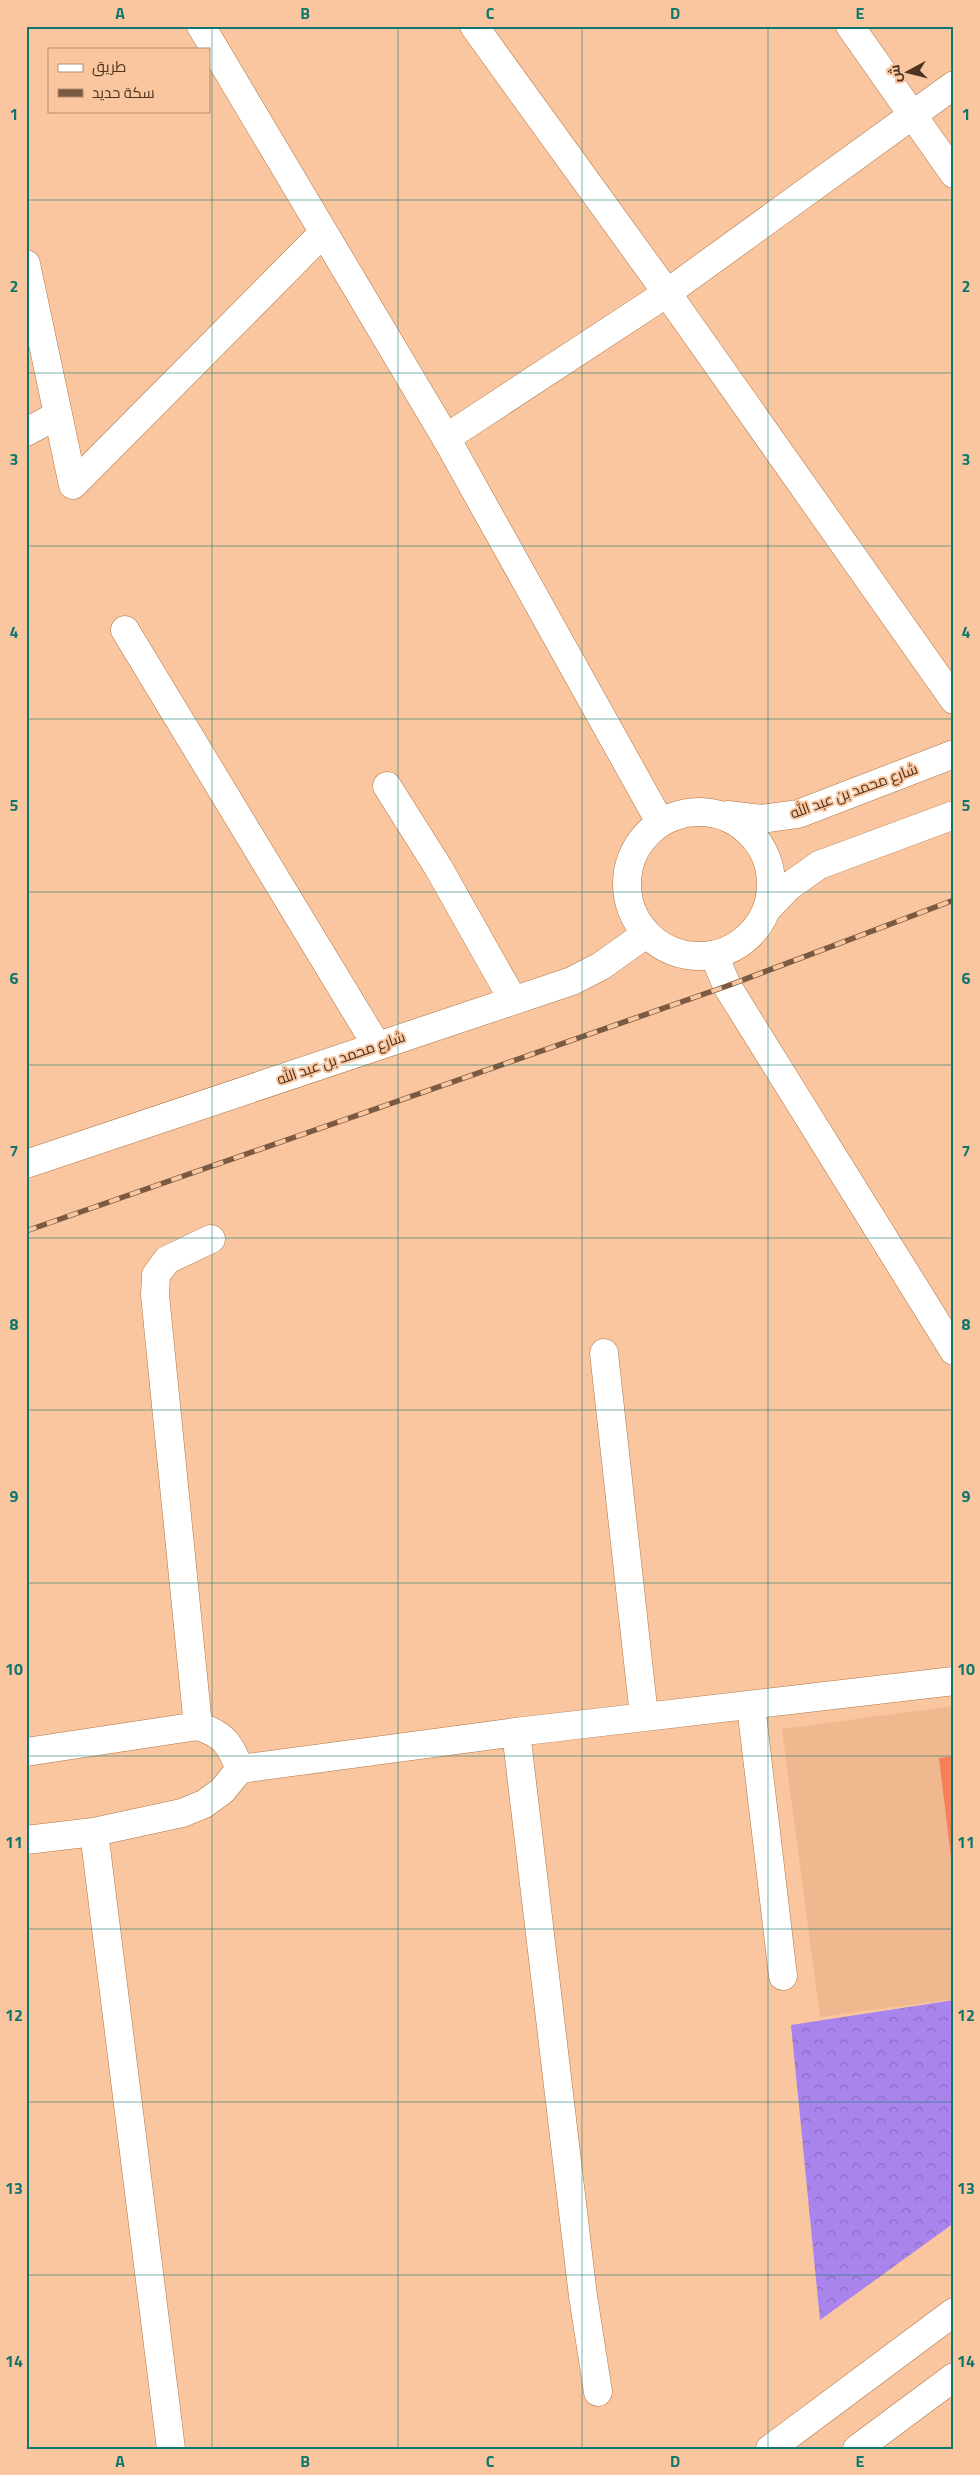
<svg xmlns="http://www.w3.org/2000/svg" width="980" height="2475" font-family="'Titillium Web',Cairo,sans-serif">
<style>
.built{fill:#efb88e}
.forest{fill:url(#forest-crowns)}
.building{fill:#f58059}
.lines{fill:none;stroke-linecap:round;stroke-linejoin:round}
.minor-casing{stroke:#af7545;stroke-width:29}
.tertiary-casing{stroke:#af7545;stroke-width:29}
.minor{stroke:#fff;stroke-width:28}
.tertiary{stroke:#fff;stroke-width:28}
.rail-casing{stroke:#7b5a41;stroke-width:5.5}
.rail{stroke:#f9c69f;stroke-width:4;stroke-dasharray:11;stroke-linecap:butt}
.grid{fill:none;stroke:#0f766e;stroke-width:1;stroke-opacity:0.55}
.labels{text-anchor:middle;stroke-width:4;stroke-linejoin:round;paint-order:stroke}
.street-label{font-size:15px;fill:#4e3420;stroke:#f9c69f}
.neatline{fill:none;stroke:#0f766e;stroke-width:2}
.grid-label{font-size:16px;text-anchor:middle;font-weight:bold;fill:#0f766e}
</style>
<defs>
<pattern id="forest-crowns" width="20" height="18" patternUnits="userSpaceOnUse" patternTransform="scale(1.25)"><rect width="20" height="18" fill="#a984ec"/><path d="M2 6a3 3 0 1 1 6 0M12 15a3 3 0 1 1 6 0" fill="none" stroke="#8c6dbf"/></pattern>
</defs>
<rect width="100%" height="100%" fill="#f9c69f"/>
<path class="built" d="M954 1706V1999L820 2017 782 1729Z"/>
<path class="forest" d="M954 2000V2223L820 2320 791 2025Z"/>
<path class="building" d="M954 1756V1874H953L939 1758Z"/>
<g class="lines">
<defs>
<path id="minor" d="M474 26 667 293 954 700
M850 26 954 174
M26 264 73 485 323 233
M26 432 58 415
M446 438 667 293 954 85
M125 630 377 1046
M387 786 438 867 513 1000
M714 955 727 986 954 1351
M211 1239 167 1260 156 1275 155 1295 198 1726C225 1735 229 1743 240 1769
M604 1353 644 1716
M751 1706 783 1976
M516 1732 583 2296 598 2392
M26 1752 198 1726
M94 1832 171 2449
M26 1840 94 1832 182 1813 204 1804 222 1791 240 1769 516 1732 954 1681"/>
<path id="tertiary" d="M201 26 446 438 660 822
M627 884a72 72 0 1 1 144 0a72 72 0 1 1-144 0Z
M727 815 762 819 798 814 954 754
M768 908 788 887 819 865 954 815
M26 1164 572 981 601 966 646 934
M770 2449 954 2312
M857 2449 954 2377"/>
</defs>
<use href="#minor" class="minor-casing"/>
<use href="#tertiary" class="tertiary-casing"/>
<use href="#minor" class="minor"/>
<use href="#tertiary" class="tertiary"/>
<defs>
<path id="rail" d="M26 1231 727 986 954 900"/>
</defs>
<use href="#rail" class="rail-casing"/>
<use href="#rail" class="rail"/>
</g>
<path class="grid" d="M212 26V2449M398 26V2449M582 26V2449M768 26V2449M26 200H954M26 373H954M26 546H954M26 719H954M26 892H954M26 1065H954M26 1238H954M26 1410H954M26 1583H954M26 1756H954M26 1929H954M26 2102H954M26 2275H954"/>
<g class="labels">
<g class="street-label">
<text transform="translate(854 791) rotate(-20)" y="5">شارع محمد بن عبد الله</text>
<text transform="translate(341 1058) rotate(-19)" y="5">شارع محمد بن عبد الله</text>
</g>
</g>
<rect width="980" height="2475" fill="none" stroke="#f9c69f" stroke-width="55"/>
<rect x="48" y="48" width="162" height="65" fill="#f9c69f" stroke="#b58c6c"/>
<rect x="58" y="64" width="25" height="8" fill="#ffffff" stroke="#b58c6c"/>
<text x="92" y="72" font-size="15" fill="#4e3420">طريق</text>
<rect x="58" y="89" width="25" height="8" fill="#7b5a41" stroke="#b58c6c"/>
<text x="92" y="98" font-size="15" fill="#4e3420">سكة حديد</text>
<g transform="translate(908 72) rotate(263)" stroke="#f9c69f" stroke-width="4" paint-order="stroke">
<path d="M0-4L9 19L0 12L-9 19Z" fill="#4e3420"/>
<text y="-8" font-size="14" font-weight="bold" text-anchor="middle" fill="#4e3420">ش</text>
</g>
<rect x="28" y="28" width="924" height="2420" class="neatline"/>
<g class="grid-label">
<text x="120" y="19">A</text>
<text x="305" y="19">B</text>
<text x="490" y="19">C</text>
<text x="675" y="19">D</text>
<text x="860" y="19">E</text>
<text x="14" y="120">1</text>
<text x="966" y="120">1</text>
<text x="14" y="292">2</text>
<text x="966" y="292">2</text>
<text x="14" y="465">3</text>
<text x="966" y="465">3</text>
<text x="14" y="638">4</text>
<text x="966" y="638">4</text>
<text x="14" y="811">5</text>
<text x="966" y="811">5</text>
<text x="14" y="984">6</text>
<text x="966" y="984">6</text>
<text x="14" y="1157">7</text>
<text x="966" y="1157">7</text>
<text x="14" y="1330">8</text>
<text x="966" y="1330">8</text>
<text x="14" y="1502">9</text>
<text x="966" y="1502">9</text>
<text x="14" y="1675">10</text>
<text x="966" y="1675">10</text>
<text x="14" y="1848">11</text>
<text x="966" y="1848">11</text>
<text x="14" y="2021">12</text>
<text x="966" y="2021">12</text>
<text x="14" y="2194">13</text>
<text x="966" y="2194">13</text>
<text x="14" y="2367">14</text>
<text x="966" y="2367">14</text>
<text x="120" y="2467">A</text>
<text x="305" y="2467">B</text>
<text x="490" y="2467">C</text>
<text x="675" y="2467">D</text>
<text x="860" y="2467">E</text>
</g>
</svg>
